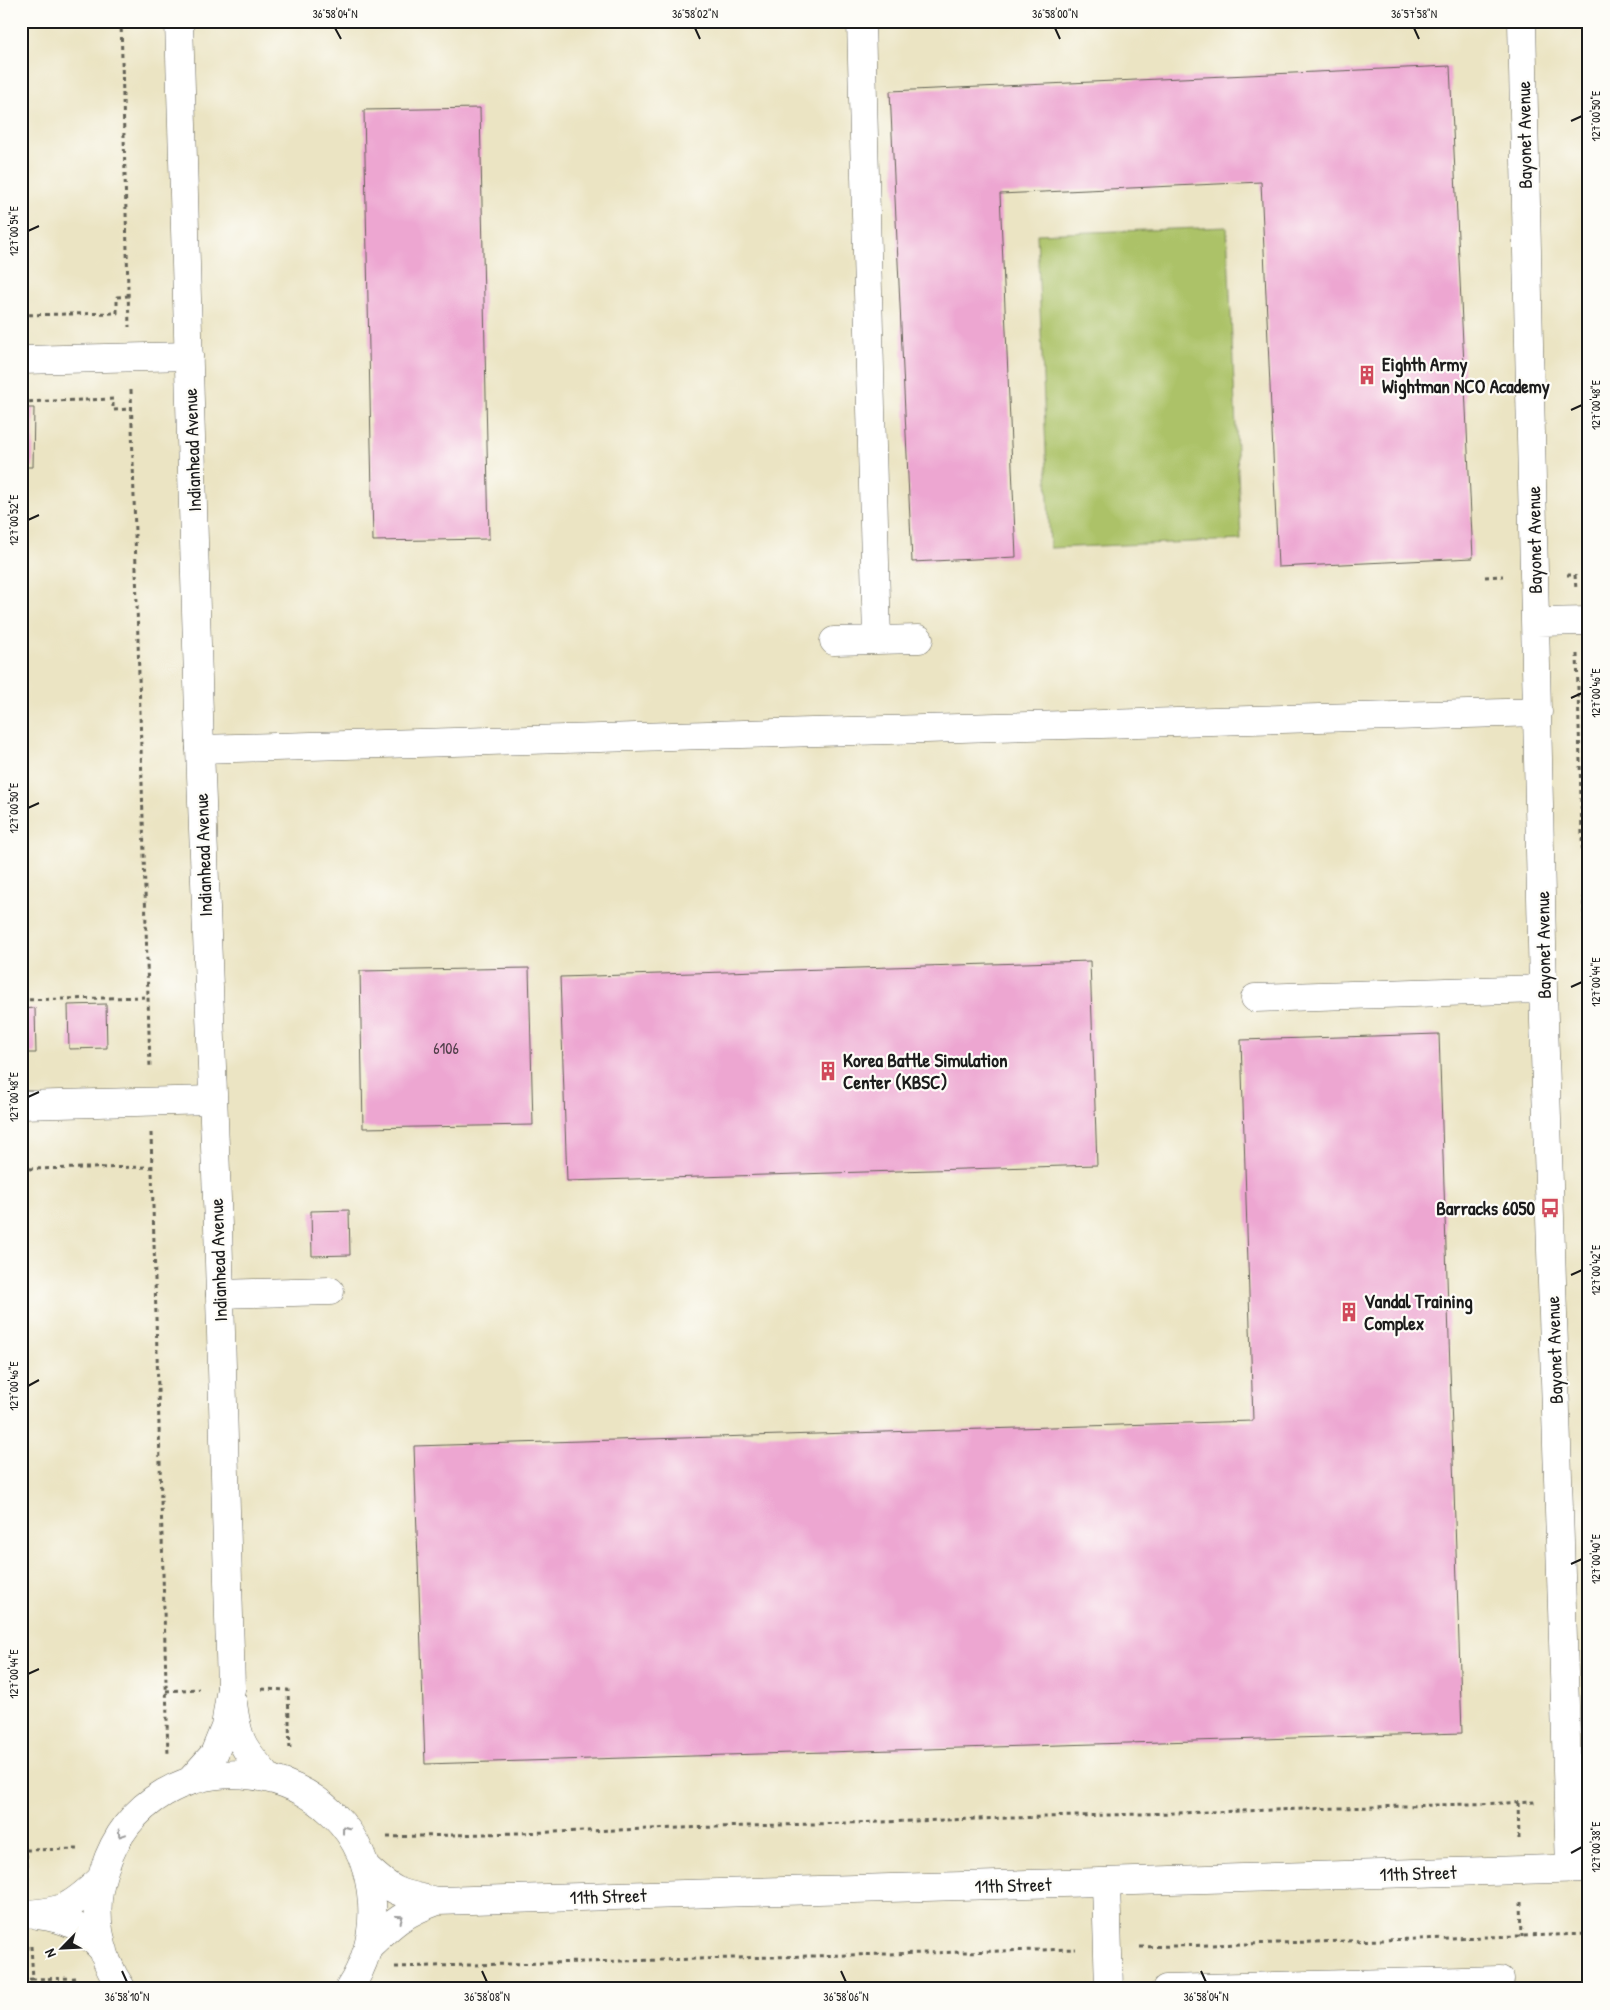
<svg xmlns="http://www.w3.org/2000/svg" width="1610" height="2010" font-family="'Patrick Hand',sans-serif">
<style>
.green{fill:#acc267;stroke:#646f42}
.building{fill:#eda6d1}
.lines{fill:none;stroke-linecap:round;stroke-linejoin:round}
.minor-casing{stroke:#646256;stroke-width:29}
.major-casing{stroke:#646256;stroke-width:29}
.path{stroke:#646256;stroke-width:3;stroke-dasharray:4 4;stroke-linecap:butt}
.minor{stroke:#fff;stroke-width:28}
.major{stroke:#fff;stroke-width:28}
.oneway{stroke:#999}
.ticks{fill:none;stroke:#1c1c1c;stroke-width:2}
.labels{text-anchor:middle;stroke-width:4.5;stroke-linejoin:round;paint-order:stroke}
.number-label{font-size:16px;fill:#503e49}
.street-label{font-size:19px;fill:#1c1c1c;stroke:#fdfcf7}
.poi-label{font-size:19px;font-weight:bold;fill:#1c1c1c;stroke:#fdfcf7;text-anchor:start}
.neatline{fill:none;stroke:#1c1c1c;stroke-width:2}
.ticks-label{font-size:12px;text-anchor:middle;fill:#1c1c1c}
</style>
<rect width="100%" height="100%" fill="#fdfcf7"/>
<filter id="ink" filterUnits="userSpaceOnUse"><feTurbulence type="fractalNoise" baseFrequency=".02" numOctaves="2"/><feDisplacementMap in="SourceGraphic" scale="10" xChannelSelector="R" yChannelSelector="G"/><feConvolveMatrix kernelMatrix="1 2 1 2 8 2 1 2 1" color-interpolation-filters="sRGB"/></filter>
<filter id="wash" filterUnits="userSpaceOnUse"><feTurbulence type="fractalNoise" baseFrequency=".0096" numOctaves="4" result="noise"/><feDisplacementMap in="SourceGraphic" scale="20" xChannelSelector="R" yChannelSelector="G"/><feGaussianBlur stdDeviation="1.12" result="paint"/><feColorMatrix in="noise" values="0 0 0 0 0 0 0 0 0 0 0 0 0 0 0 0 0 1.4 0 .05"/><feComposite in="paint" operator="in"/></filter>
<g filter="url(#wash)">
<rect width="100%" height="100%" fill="#ebe4c3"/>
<path class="green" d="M1227 227 1241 540 1050 548 1037 234Z"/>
<g id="blocks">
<path class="building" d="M1450 66 1473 558 1278 567 1261 182 1000 194 1016 557 912 562 890 91Z
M480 108 489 539 373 541 364 110Z
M21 408H34L33 467H21Z
M1090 961 1097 1165 567 1181 560 977Z
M529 968 533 1125 363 1128 360 971Z
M106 1004 107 1048 69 1049 68 1005Z
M35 1008 36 1053H21V1009Z
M1439 1034 1462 1733 425 1764 414 1446 1253 1421 1241 1040Z
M349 1210 350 1255 312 1256 311 1211Z"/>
</g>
</g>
<g filter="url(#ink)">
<use href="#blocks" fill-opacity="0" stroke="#646256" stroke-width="1"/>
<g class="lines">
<defs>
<path id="minor" d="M861 21 877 640
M1522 21 1543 989 1570 1868
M21 360 189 356
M1536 622 1589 621
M834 641 919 639
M200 749 1538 712
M1255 998 1543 989
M21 1105 212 1100
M220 1294 330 1291
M233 1703C238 1743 243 1748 269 1778
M190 1781 214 1754 225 1727 231 1688
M1106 1883 1109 1989
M1166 1989 1500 1980"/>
<path id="major" d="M179 21 200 749 218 1226 231 1688
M365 1866C393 1893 400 1894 437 1901L1589 1868
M21 1914C63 1913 72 1906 101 1879
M38 1915C71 1919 81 1927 104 1951
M369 1946C394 1922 404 1913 437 1901
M122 1989C98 1955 91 1909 104 1870 150 1725 363 1752 372 1903 374 1933 366 1963 349 1989"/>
</defs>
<use href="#minor" class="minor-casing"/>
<use href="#major" class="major-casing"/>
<path class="path" d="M121 21 129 327
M21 315 117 313V297L129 296
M131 390 150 1069
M21 402 113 399V410L132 409
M1567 575H1575L1576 590
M1485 577 1503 576
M1577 654 1589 1086
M21 1000 148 997
M151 1133 168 1756
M21 1169 152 1167
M262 1689 288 1690 290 1752
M166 1691 199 1689
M1518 1803 1519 1839
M387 1837 1536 1802
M28 1882 26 1850 78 1849
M1521 1902 1522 1937
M31 1946 33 1979 78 1978
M1140 1947 1589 1934
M395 1967 1076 1949
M21 1980 33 1979"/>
<use href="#minor" class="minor"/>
<use href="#major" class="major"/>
</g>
<defs><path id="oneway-chevron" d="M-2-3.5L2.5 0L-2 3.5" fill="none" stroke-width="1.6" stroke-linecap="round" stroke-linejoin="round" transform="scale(1.25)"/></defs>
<g class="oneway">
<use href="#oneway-chevron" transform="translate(345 1829) rotate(-127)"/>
<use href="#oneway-chevron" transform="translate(121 1834) rotate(124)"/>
<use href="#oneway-chevron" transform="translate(400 1918) rotate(-36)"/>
</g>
</g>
<path class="ticks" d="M335 28 341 39M695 28 700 39M1055 28 1060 39M1414 28 1419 39M1571 121 1582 116M28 231 39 226M1571 410 1582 405M28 520 39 515M1571 698 1582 693M28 808 39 803M1571 987 1582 982M28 1097 39 1092M1571 1275 1582 1270M28 1386 39 1380M1571 1564 1582 1559M28 1674 39 1669M1571 1853 1582 1847M122 1971 127 1982M482 1971 487 1982M841 1971 846 1982M1201 1971 1206 1982"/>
<defs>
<symbol id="building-bare" viewBox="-9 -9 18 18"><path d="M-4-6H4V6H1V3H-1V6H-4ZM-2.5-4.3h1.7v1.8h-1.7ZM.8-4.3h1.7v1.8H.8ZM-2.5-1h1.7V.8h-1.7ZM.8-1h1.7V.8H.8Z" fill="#d1495b" stroke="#fdfcf7" stroke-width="2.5" paint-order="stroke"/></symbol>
<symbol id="bus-bare" viewBox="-9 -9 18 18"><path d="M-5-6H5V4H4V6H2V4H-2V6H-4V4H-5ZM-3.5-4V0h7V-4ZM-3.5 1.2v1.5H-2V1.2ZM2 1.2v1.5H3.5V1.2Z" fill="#d1495b" stroke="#fdfcf7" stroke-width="2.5" paint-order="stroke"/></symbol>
</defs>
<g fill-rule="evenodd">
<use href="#building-bare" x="1353" y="361" width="28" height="28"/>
<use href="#building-bare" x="814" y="1057" width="28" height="28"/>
<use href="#bus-bare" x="1536" y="1194" width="28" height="28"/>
<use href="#building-bare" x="1335" y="1298" width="28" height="28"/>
</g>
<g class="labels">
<g class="number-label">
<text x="446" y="1054">6106</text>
</g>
<g class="street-label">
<text transform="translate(1524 135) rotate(-91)" y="7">Bayonet Avenue</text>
<text transform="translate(192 450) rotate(-92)" y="7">Indianhead Avenue</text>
<text transform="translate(1534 540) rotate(-91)" y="7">Bayonet Avenue</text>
<text transform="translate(203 855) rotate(-92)" y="7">Indianhead Avenue</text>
<text transform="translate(1543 945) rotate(-91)" y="7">Bayonet Avenue</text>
<text transform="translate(218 1260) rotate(-92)" y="7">Indianhead Avenue</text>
<text transform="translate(1554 1350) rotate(-92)" y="7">Bayonet Avenue</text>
<text transform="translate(1418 1873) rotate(-2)" y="7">11th Street</text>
<text transform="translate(1013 1885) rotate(-2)" y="7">11th Street</text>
<text transform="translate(608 1896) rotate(-2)" y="7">11th Street</text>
</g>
<g class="poi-label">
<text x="1382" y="371">Eighth Army<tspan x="1382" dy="22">Wightman NCO Academy</tspan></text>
<text x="843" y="1067">Korea Battle Simulation<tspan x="843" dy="22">Center (KBSC)</tspan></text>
<text x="1535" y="1215" text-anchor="end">Barracks 6050</text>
<text x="1364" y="1308">Vandal Training<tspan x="1364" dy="22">Complex</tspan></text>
</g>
</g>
<rect width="1610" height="2010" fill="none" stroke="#fdfcf7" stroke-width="55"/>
<g transform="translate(62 1948) rotate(246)" stroke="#fdfcf7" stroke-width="4" paint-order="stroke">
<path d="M0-4L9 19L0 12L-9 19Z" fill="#1c1c1c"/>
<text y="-8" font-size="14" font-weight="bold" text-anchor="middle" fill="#1c1c1c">N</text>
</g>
<rect x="28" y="28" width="1554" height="1954" class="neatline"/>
<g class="ticks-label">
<text x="335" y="18">36°58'04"N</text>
<text x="695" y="18">36°58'02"N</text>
<text x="1055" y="18">36°58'00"N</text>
<text x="1414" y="18">36°57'58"N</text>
<text transform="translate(1596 116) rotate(-90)" y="4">127°00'50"E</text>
<text transform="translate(14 231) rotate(-90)" y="4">127°00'54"E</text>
<text transform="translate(1596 405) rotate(-90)" y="4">127°00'48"E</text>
<text transform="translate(14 520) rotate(-90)" y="4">127°00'52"E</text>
<text transform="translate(1596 693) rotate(-90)" y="4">127°00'46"E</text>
<text transform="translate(14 808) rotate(-90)" y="4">127°00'50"E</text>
<text transform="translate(1596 982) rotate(-90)" y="4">127°00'44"E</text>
<text transform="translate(14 1097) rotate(-90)" y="4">127°00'48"E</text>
<text transform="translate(1596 1270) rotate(-90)" y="4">127°00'42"E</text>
<text transform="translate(14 1386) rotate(-90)" y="4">127°00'46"E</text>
<text transform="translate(1596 1559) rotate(-90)" y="4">127°00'40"E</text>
<text transform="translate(14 1674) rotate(-90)" y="4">127°00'44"E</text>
<text transform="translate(1596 1847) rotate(-90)" y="4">127°00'38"E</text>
<text x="127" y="2001">36°58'10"N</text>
<text x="487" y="2001">36°58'08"N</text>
<text x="846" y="2001">36°58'06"N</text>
<text x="1206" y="2001">36°58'04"N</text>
</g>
</svg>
